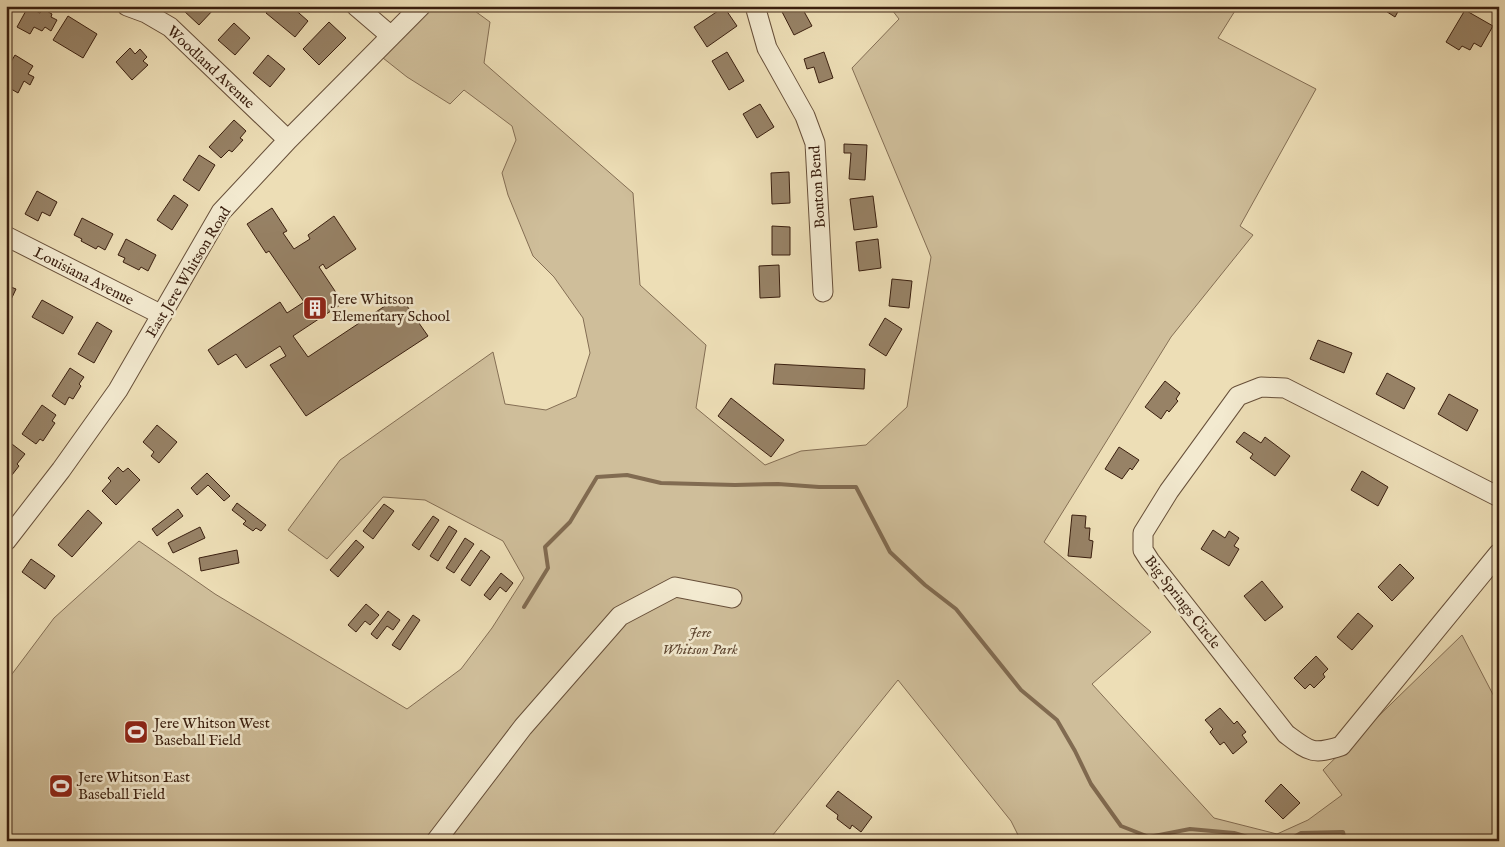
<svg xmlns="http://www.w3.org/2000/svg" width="1505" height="847" font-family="'IM FELL English',serif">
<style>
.green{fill:#cfbe9a;stroke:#846e54}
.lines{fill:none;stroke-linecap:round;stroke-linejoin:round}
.stream{stroke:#816b51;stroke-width:4}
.building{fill:#978266;stroke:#3a1f0f}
.minor-casing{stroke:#674f39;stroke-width:21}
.minor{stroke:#f3ead0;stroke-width:19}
.labels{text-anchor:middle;stroke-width:5;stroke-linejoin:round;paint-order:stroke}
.street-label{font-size:15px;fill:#3a1f0f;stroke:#f3ead0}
.poi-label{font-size:15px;fill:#3a1f0f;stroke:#f3ead0;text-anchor:start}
.park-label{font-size:15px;font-style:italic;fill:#5f4732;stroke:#f3ead0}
</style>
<rect width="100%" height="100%" fill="#eddeb6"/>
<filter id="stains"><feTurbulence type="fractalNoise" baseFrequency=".004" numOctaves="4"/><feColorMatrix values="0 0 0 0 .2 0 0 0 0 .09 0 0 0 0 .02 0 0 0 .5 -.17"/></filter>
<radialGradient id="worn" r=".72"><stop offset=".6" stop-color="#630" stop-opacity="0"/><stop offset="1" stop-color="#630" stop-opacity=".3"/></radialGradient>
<path class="green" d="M435 6H468L490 22 484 63 633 193 640 285 706 345 696 408 765 465 801 451 866 445 907 407 931 257 852 68 899 19 889 6H1238L1218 38 1316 89 1240 226 1253 235 1171 337 1044 542 1151 632 1092 684 1214 818 1277 834 1308 820 1342 795 1323 770 1462 635 1499 706V841H1021L1011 821 898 680 768 841H6V682L54 618 139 541 215 594 407 709 461 669 492 628 524 578 503 541 425 500 383 497 327 559 288 530 340 460 493 352 505 404 546 410 576 397 590 353 583 318 554 277 533 256 508 195 502 173 516 140 512 126 464 90 450 104 407 77 383 58Z"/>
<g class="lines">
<path class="stream" d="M524 607 548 568 545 547 570 522 597 477 627 475 661 483 735 485 778 484 819 487H856L890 552 925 585 956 609 1021 690 1057 720 1075 751 1091 784 1121 826 1149 837 1190 829 1234 833 1261 841
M1287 841 1301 833 1343 832 1345 841"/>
</g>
<path class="building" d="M187 6H214L215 8 199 25 183 10Z
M271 6H291L308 21 295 37 266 13Z
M779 6H801L812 26 794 35Z
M1378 6H1401L1395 17Z
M28 7 40 13 43 9 52 14 51 17 57 20 51 31 45 27 42 31 34 27 30 34 17 27Z
M724 7 737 26 707 47 694 27Z
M1465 10 1493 26 1481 47 1474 43 1470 50 1462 46 1459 50 1446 42Z
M68 16 97 34 83 58 53 40Z
M329 22 346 38 319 65 303 49Z
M234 23 250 38 235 55 218 40Z
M130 48 135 54 140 49 147 57 143 61 148 65 132 80 116 62Z
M727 52 744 81 729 90 712 61Z
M824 52 833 78 819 83 814 67 807 69 804 59Z
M15 55 33 66 28 74 34 77 30 85 24 81 18 93 6 86V70Z
M268 55 285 69 270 87 253 73Z
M760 104 774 127 757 138 743 114Z
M6 112 11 115 6 123Z
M234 120 246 131 240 138 243 140 232 152 229 150 221 158 209 147Z
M844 144 867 145 865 180 849 179 851 153H844Z
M199 155 215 165 199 191 183 180Z
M789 172 790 203 772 204 771 173Z
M37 191 57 202 50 216 42 212 38 221 25 214Z
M174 195 188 205 172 230 157 220Z
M873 196 877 227 854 230 850 199Z
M272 208 287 231 283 233 294 249 310 239 308 235 334 216 356 249 326 269 323 264 319 267 343 303 293 336 308 357 400 296 428 336 306 416 270 365 286 356 280 346 246 368 236 354 218 365 208 350 280 302 287 313 304 302 269 251 266 253 247 224Z
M82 218 113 234 105 250 98 246 96 249 81 241 82 239 74 235Z
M772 226 790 227V255H772Z
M126 239 156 255 148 271 141 267 139 270 123 262 125 258 118 255Z
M878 239 881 268 859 271 856 242Z
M779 265 780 297 760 298 759 266Z
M892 279 912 281 909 308 889 306Z
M6 285 16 289 8 306 6 305Z
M42 300 73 317 63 334 32 317Z
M885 318 902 329 886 356 869 345Z
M97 322 112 331 94 363 78 354Z
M1318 340 1352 353 1344 373 1310 359Z
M775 364 865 369 864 389 773 384Z
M70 368 84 377 79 384 81 386 73 399 69 397 65 405 52 396Z
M1387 373 1415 388 1404 409 1376 394Z
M1165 381 1180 393 1176 399 1178 401 1169 412 1167 410 1161 419 1145 407Z
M1449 394 1478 410 1467 431 1438 414Z
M731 398 784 440 771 457 718 416Z
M42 405 56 415 52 421 55 423 43 441 40 439 36 444 22 434Z
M157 425 177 442 159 463 151 456 154 452 143 442Z
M1244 432 1261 443 1265 437 1290 456 1275 476 1250 458 1253 454 1236 442Z
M8 441 25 454 17 464 19 466 8 480 6 478V443Z
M1119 447 1139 460 1132 470 1130 468 1122 479 1105 469Z
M118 467 123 472 128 468 140 480 116 505 102 491 111 481 108 478Z
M1362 471 1388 487 1378 506 1351 490Z
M207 473 230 496 224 501 208 485 197 495 191 488Z
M237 503 266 525 261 531 256 528 253 531 243 524 246 521 232 510Z
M384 504 394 511 373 539 363 531Z
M178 509 183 516 157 536 152 529Z
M88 510 102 523 72 557 58 545Z
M1072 515 1086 516 1085 528H1090L1089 540 1093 541 1091 558 1068 556Z
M433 516 439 520 419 550 412 545Z
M449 526 457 531 438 561 430 556Z
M200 527 205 538 173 553 168 543Z
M1213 530 1225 538 1229 531 1239 538 1234 546 1239 549 1229 566 1201 549Z
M465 538 474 544 454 573 446 568Z
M356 540 364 547 338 577 330 570Z
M237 550 239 563 201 571 199 558Z
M481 550 490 557 470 586 461 580Z
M31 559 55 576 45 589 22 572Z
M1400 564 1414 578 1392 601 1378 587Z
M501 573 513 583 506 592 500 587 490 600 484 595Z
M1262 581 1283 607 1265 621 1244 596Z
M366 604 379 615 370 625 365 621 356 632 348 625Z
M388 611 400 620 393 630 387 626 377 639 371 634Z
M1358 613 1373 626 1352 650 1337 637Z
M413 615 420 620 400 650 392 645Z
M1316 656 1328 669 1323 674 1325 677 1314 688 1310 684 1305 689 1294 678Z
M1220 708 1234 724 1237 721 1246 732 1242 735 1247 742 1233 754 1224 742 1220 745 1210 732 1213 729 1205 720Z
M1281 784 1300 803 1283 819 1265 801Z
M838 791 872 817 861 832 852 825 850 829 837 819 838 815 826 806Z"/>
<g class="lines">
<defs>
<path id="minor" d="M127 6 146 13 170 27 288 140
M356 6 391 36
M755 6 767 48 805 116 815 143 823 292
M6 236 162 315
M1499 497 1285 388 1261 387 1238 396 1169 491 1143 533V550L1150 561 1286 734C1310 752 1312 755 1341 746L1499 553
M6 541 61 470 118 390 221 212 288 140 421 6
M436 841 523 727 620 616 675 587 732 598"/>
</defs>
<use href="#minor" class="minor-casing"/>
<use href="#minor" class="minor"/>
</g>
<defs>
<symbol id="building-square" viewBox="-11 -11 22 22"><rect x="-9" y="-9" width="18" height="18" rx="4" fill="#8f2418" stroke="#f3ead0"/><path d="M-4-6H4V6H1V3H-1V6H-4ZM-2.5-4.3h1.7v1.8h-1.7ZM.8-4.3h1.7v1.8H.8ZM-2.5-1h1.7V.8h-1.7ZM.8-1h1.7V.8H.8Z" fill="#fff"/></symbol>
<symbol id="stadium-square" viewBox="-11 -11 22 22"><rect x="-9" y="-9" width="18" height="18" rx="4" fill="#8f2418" stroke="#f3ead0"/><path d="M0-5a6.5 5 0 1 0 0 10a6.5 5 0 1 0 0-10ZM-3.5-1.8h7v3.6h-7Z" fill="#fff"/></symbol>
</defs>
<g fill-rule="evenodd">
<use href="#building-square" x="301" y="294" width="28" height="28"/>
<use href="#stadium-square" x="122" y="718" width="28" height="28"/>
<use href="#stadium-square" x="47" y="772" width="28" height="28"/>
</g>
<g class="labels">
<g class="street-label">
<text transform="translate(211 67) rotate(43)" y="5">Woodland Avenue</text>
<text transform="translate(817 187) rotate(-94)" y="5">Bouton Bend</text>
<text transform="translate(188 272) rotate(-59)" y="5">East Jere Whitson Road</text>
<text transform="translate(84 276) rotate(27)" y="5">Louisiana Avenue</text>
<text transform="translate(1183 602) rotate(52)" y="5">Big Springs Circle</text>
</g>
<g class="poi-label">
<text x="332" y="304">Jere Whitson<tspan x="332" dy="17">Elementary School</tspan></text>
<text x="154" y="728">Jere Whitson West<tspan x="154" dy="17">Baseball Field</tspan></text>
<text x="78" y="782">Jere Whitson East<tspan x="78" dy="17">Baseball Field</tspan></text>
</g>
<g class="park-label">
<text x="700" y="637">Jere<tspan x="700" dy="17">Whitson Park</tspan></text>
</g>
</g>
<rect width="1505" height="847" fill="none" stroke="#eddeb6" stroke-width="25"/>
<rect x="8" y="8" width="1490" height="832" fill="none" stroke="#3a1f0f" stroke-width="2.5"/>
<rect x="12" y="12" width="1480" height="822" fill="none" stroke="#3a1f0f"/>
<rect width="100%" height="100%" filter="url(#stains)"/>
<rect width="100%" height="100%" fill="url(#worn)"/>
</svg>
